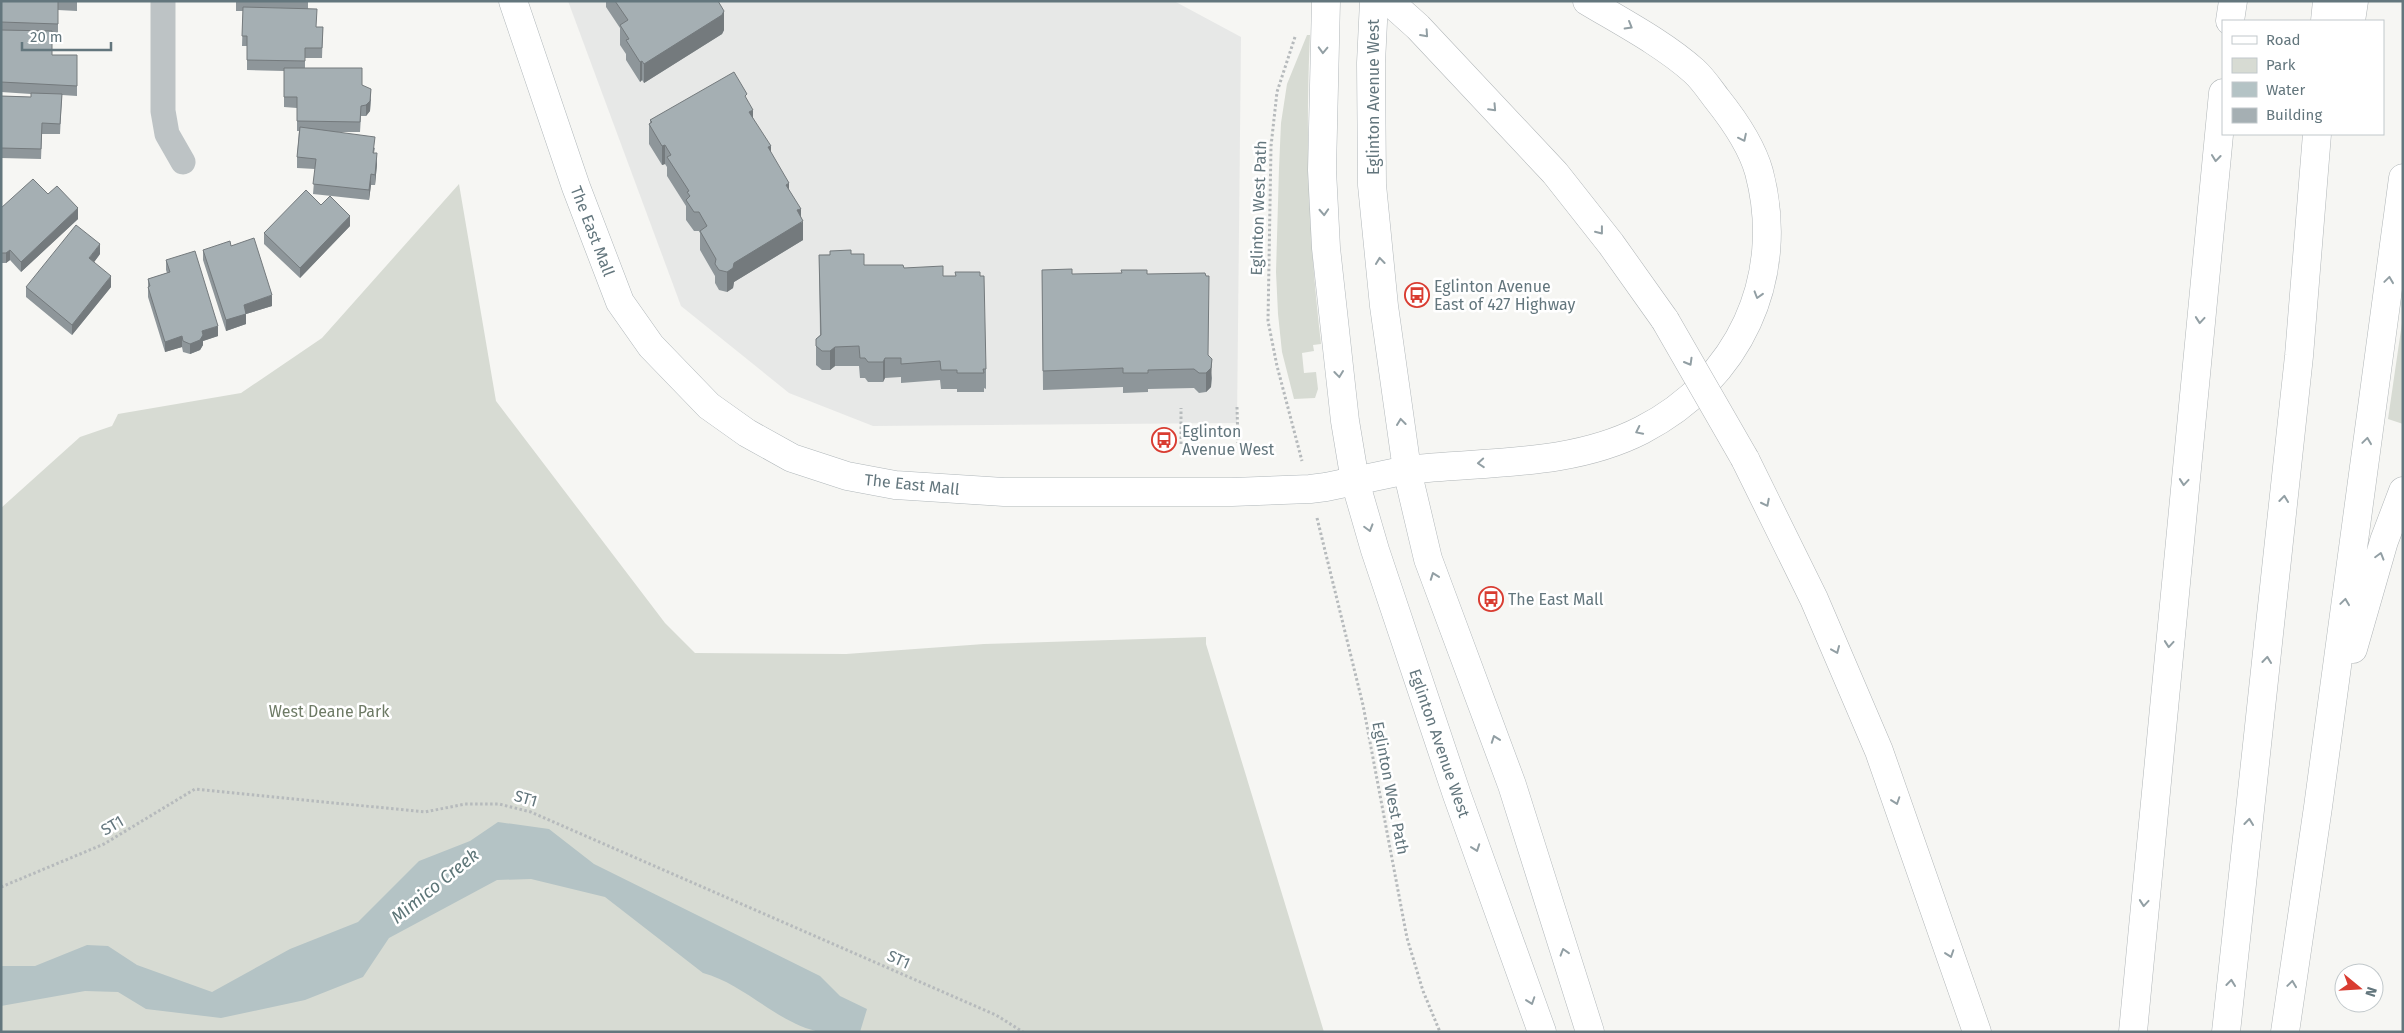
<svg xmlns="http://www.w3.org/2000/svg" width="2404" height="1033" font-family="'Fira Sans',sans-serif">
<style>
.built{fill:#e7e8e7}
.green{fill:#d7dbd3}
.water{fill:#b4c3c5}
.lines{fill:none;stroke-linecap:round;stroke-linejoin:round}
.secondary-casing{stroke:#b0b7ba;stroke-width:29}
.primary-casing{stroke:#b1b7ba;stroke-width:29}
.highway-casing{stroke:#b1b6b8;stroke-width:29}
.path{stroke:#b6babc;stroke-width:3;stroke-dasharray:2.5 2.5;stroke-linecap:butt}
.street{stroke:#bdc3c5;stroke-width:25}
.secondary{stroke:#fff;stroke-width:28}
.primary{stroke:#fff;stroke-width:28}
.highway{stroke:#fff;stroke-width:28}
.highway-bridge-casing{stroke:#b1b6b8;stroke-width:29;stroke-linecap:butt}
.highway-bridge{stroke:#fff;stroke-width:28}
.wall{fill:#8e969a}
.shaded-wall{fill:#747a7d}
.building{fill:#a5afb3;stroke:#747a7d}
.oneway{stroke:#929fa4}
.labels{text-anchor:middle;stroke-width:5;stroke-linejoin:round;paint-order:stroke}
.street-label{font-size:16px;fill:#63767d;stroke:#fff}
.poi-label{font-size:16px;fill:#63767d;stroke:#fff;text-anchor:start}
.park-label{font-size:16px;fill:#6d7a65;stroke:#fff}
.water-label{font-size:18px;font-style:italic;fill:#5e7678;stroke:#fff}
</style>
<rect width="100%" height="100%" fill="#f6f6f3"/>
<path class="built" d="M568 1H1174L1241 37 1237 423 873 426 789 393 681 306Z"/>
<path class="green" d="M1307 35H1310C1305 139 1309 241 1321 344L1313 345 1314 351 1302 353 1304 373 1316 372 1318 389 1315 398 1294 399 1282 352 1278 314 1276 272 1279 168 1281 123 1287 84Z
M459 184 496 401 665 623 695 653 846 654 984 644 1206 637V644L1324 1032H1V508L80 437 112 426 118 414 241 393 322 338Z
M2403 316V424L2388 419Z"/>
<path class="water" d="M498 822 549 829 594 864 820 976 840 996 867 1009 860 1032C847 1032 833 1033 821 1032 779 1025 745 984 703 973L605 897 531 879 497 880 389 938 363 977 305 1000 221 1018 146 1009 118 992 85 991 1 1006 2 966H35L87 945 108 946 137 965 212 992 290 949 358 922 419 861 470 841Z"/>
<g class="lines">
<defs>
<path id="secondary" d="M513 1 576 187 620 302 651 346 709 406 747 433 792 458 847 476 895 485 1004 492H1232L1310 489 1326 487 1407 470"/>
<path id="primary" d="M1326 1 1322 170 1326 248 1345 421 1355 481 1375 550 1457 795 1542 1032
M1374 1 1371 63 1372 185 1384 306 1407 470 1428 559 1512 785 1590 1032"/>
<path id="highway" d="M1389 1 1418 27 1555 173 1611 244 1665 320
M2230 21 2233 1
M2325 21 2327 1
M2351 21 2354 1
M1745 459 1814 599 1879 751 1977 1032
M1407 470C1485 461 1570 467 1642 430 1739 380 1787 278 1759 172 1752 147 1733 119 1717 99 1710 90 1703 79 1694 71 1664 44 1622 22 1587 1
M2353 649 2384 541 2403 491
M2133 1032 2223 93
M2226 1032 2299 356 2317 134
M2285 1032 2318 807 2403 178"/>
</defs>
<use href="#secondary" class="secondary-casing"/>
<use href="#primary" class="primary-casing"/>
<use href="#highway" class="highway-casing"/>
<path class="path" d="M1295 37 1277 92 1271 146 1268 321 1277 366 1302 461
M1237 407 1238 443
M1181 444V408
M1317 518 1363 705 1407 938 1423 991 1440 1032
M1 887 104 844 195 789 425 812 465 804H499L531 812 996 1015 1023 1032"/>
<path class="street" d="M163 1V111L167 134 183 162"/>
<use href="#secondary" class="secondary"/>
<use href="#primary" class="primary"/>
<use href="#highway" class="highway"/>
<defs>
<path id="highway-bridge" d="M1665 320 1745 459"/>
</defs>
<use href="#highway-bridge" class="highway-bridge-casing"/>
<use href="#highway-bridge" class="highway-bridge"/>
</g>
<path class="wall" d="M1 1H77V11L58 10V34H52V55H77V96L62 95 60 134H42L41 159 1 158V96L31 97V94L1 92Z
M236 1H308V8L316 27H323L322 58H305V68L362 85 371 100 370 111 366 116H361L360 132H331L375 148 374 153 377 164 375 185H371L369 200 313 194 315 169 297 168V157L299 131H297V108L284 107V71L247 70V46H242L243 11H236Z
M606 1H718L724 30 722 34 644 83 642 80 640 82 626 60V54L620 45V28L606 7Z
M747 100 753 118 771 153 789 190 801 216 803 240 734 282 733 288 727 292 719 290 715 283V276L700 250V233L699 231H694L686 220V206L667 176V167L665 164 662 165 649 144V124L650 123V120Z
M48 194 78 219 21 272 10 260 6 263H1V208Z
M321 205 350 226 300 278 264 244V233Z
M231 246 272 306 246 314V324L226 331 203 260V250Z
M100 254 94 262 111 287 72 335 26 297V287Z
M851 254 864 265 904 268 943 276 986 369V389L984 388V392H957V389H941L940 380 901 383V377L885 378 883 382H868L865 378H860L859 366H835L830 370H822L816 365V339L820 335 819 255Z
M166 260 218 336 203 341V345L200 350 190 354 183 352 182 347 165 352 148 297V279L167 273 166 270Z
M1042 270 1072 274H1147L1208 356 1212 378 1211 387 1206 392 1199 393 1194 388 1148 389V392L1123 393V387L1043 390Z"/>
<path class="shaded-wall" d="M724 11V30L722 34 644 83V64Z
M642 61V80L640 82V62Z
M371 89 370 111 366 116V105Z
M753 110V129L749 112Z
M665 145V164L662 165V146Z
M771 146V165L768 147Z
M377 153V164L375 185V175Z
M371 174V185L369 200V190Z
M789 183V202L786 185Z
M78 208V219L21 272V262Z
M801 209V223L803 221V240L734 282 733 288 727 292V272L734 263 797 210Z
M350 216V226L300 278V268Z
M100 244V254L89 269V258Z
M10 250V260L6 263V253Z
M111 276V287L72 335V325Z
M272 295V306L246 314V324L226 331V320L244 305Z
M218 326V336L203 341V345L200 350 190 354V344L202 331Z
M182 336V347L165 352V342Z
M835 347V366L830 370V351Z
M885 358V378L883 382V362Z
M1212 359 1211 387 1206 392V373L1208 371Z"/>
<path class="building" d="M1 1H58V24L1 22Z
M615 1H718L724 11 722 15 644 64 642 61 640 62 626 40 629 39 620 25 628 20Z
M243 7 317 9 316 27H323L322 48H305V61L247 60V36H242Z
M1 30 52 31V55H77V86L1 82Z
M284 68H362V85L371 89 370 101 366 105 361 106 360 122 297 121V97H284Z
M734 72 747 94 745 96 753 110 749 112 771 146 768 147 789 183 786 185 801 209 797 210 803 221 734 263 733 268 727 272 719 270 715 264 716 259 700 231 707 226 699 212H694L686 200 690 196 687 192 689 191 667 157 671 155 665 145 662 146 649 124 652 122 650 120Z
M31 93 62 94 60 124 42 123 41 149 1 148V96L31 97Z
M300 127 375 137 373 153H377L375 175 371 174 369 190 313 184 316 159 297 157Z
M33 179 48 194 57 186 78 208 21 262 10 250 6 253H1V208Z
M306 190 321 205 330 196 350 216 300 268 264 233Z
M76 225 100 244 89 258 111 276 72 325 26 287Z
M254 238 272 295 244 305 246 314 226 320 203 250 230 241 231 246Z
M851 250V254H864V265H903L904 268 943 266V276H956L955 272H980V276H984L986 369H983L984 373H957V370H941L940 361 901 364V358H885L883 362H868L865 358H860L859 346 835 347 830 351H822L816 346V339L821 335 819 255H830V251Z
M195 251 218 326 202 331 203 335 200 340 190 344 183 341 182 336 165 342 148 287 150 286 148 279 170 272 166 260Z
M1072 269V274L1122 273 1121 270H1147V274L1205 273 1206 276H1209L1208 355 1212 359 1211 368 1206 373H1199L1194 369 1148 370V373H1123V368L1043 371 1042 270Z"/>
<defs><path id="oneway-chevron" d="M-2-3.5L2.5 0L-2 3.5" fill="none" stroke-width="1.6" stroke-linecap="round" stroke-linejoin="round" transform="scale(1.25)"/></defs>
<g class="oneway">
<use href="#oneway-chevron" transform="translate(1629 26) rotate(30)"/>
<use href="#oneway-chevron" transform="translate(1425 34) rotate(48)"/>
<use href="#oneway-chevron" transform="translate(1323 50) rotate(92)"/>
<use href="#oneway-chevron" transform="translate(1493 108) rotate(47)"/>
<use href="#oneway-chevron" transform="translate(1743 138) rotate(64)"/>
<use href="#oneway-chevron" transform="translate(2216 158) rotate(96)"/>
<use href="#oneway-chevron" transform="translate(1324 212) rotate(87)"/>
<use href="#oneway-chevron" transform="translate(1600 231) rotate(52)"/>
<use href="#oneway-chevron" transform="translate(1380 261) rotate(-96)"/>
<use href="#oneway-chevron" transform="translate(2389 280) rotate(-82)"/>
<use href="#oneway-chevron" transform="translate(1758 295) rotate(107)"/>
<use href="#oneway-chevron" transform="translate(2200 320) rotate(95)"/>
<use href="#oneway-chevron" transform="translate(1689 362) rotate(60)"/>
<use href="#oneway-chevron" transform="translate(1339 374) rotate(83)"/>
<use href="#oneway-chevron" transform="translate(1401 422) rotate(-97)"/>
<use href="#oneway-chevron" transform="translate(1639 431) rotate(154)"/>
<use href="#oneway-chevron" transform="translate(2367 441) rotate(-82)"/>
<use href="#oneway-chevron" transform="translate(1481 463) rotate(176)"/>
<use href="#oneway-chevron" transform="translate(2184 482) rotate(95)"/>
<use href="#oneway-chevron" transform="translate(2284 499) rotate(-84)"/>
<use href="#oneway-chevron" transform="translate(1766 503) rotate(63)"/>
<use href="#oneway-chevron" transform="translate(1369 528) rotate(74)"/>
<use href="#oneway-chevron" transform="translate(2380 556) rotate(-74)"/>
<use href="#oneway-chevron" transform="translate(1434 576) rotate(-110)"/>
<use href="#oneway-chevron" transform="translate(2345 602) rotate(-82)"/>
<use href="#oneway-chevron" transform="translate(2169 644) rotate(95)"/>
<use href="#oneway-chevron" transform="translate(1836 650) rotate(67)"/>
<use href="#oneway-chevron" transform="translate(2267 660) rotate(-84)"/>
<use href="#oneway-chevron" transform="translate(1495 739) rotate(-110)"/>
<use href="#oneway-chevron" transform="translate(1896 801) rotate(71)"/>
<use href="#oneway-chevron" transform="translate(2249 822) rotate(-84)"/>
<use href="#oneway-chevron" transform="translate(1476 848) rotate(70)"/>
<use href="#oneway-chevron" transform="translate(2144 903) rotate(95)"/>
<use href="#oneway-chevron" transform="translate(1564 952) rotate(-107)"/>
<use href="#oneway-chevron" transform="translate(1950 954) rotate(71)"/>
<use href="#oneway-chevron" transform="translate(2231 983) rotate(-84)"/>
<use href="#oneway-chevron" transform="translate(2292 984) rotate(-82)"/>
<use href="#oneway-chevron" transform="translate(1531 1001) rotate(71)"/>
</g>
<defs>
<symbol id="bus-ring" viewBox="-11 -11 22 22"><circle r="9.5" fill="#fff" stroke="#d93c31" stroke-width="1.5"/><path d="M-5-6H5V4H4V6H2V4H-2V6H-4V4H-5ZM-3.5-4V0h7V-4ZM-3.5 1.2v1.5H-2V1.2ZM2 1.2v1.5H3.5V1.2Z" fill="#d93c31"/></symbol>
</defs>
<g fill-rule="evenodd">
<use href="#bus-ring" x="1403" y="281" width="28" height="28"/>
<use href="#bus-ring" x="1150" y="426" width="28" height="28"/>
<use href="#bus-ring" x="1477" y="585" width="28" height="28"/>
</g>
<g class="labels">
<g class="street-label">
<text transform="translate(1373 97) rotate(-90)" y="6">Eglinton Avenue West</text>
<text transform="translate(1258 208) rotate(-88)" y="6">Eglinton West Path</text>
<text transform="translate(593 231) rotate(69)" y="6">The East Mall</text>
<text transform="translate(912 484) rotate(6)" y="6">The East Mall</text>
<text transform="translate(1440 743) rotate(71)" y="6">Eglinton Avenue West</text>
<text transform="translate(1391 788) rotate(79)" y="6">Eglinton West Path</text>
<text transform="translate(526 798) rotate(16)" y="6">ST1</text>
<text transform="translate(112 825) rotate(-30)" y="6">ST1</text>
<text transform="translate(899 959) rotate(24)" y="6">ST1</text>
</g>
<g class="poi-label">
<text x="1434" y="292">Eglinton Avenue<tspan x="1434" dy="18">East of 427 Highway</tspan></text>
<text x="1182" y="437">Eglinton<tspan x="1182" dy="18">Avenue West</tspan></text>
<text x="1508" y="605">The East Mall</text>
</g>
<g class="park-label">
<text x="329" y="717">West Deane Park</text>
</g>
<g class="water-label">
<text transform="translate(435 886) rotate(-39)" y="6">Mimico Creek</text>
</g>
</g>
<rect width="2404" height="1033" fill="none" stroke="#63767d" stroke-width="5"/>
<rect x="2222" y="20" width="162" height="115" fill="#ffffff" stroke="#c1c8cb"/>
<rect x="2232" y="36" width="25" height="8" fill="#ffffff" stroke="#c1c8cb"/>
<text x="2266" y="45" font-size="15" fill="#63767d">Road</text>
<rect x="2232" y="58" width="25" height="15" fill="#d7dbd3" stroke="#c1c8cb"/>
<text x="2266" y="70" font-size="15" fill="#63767d">Park</text>
<rect x="2232" y="82" width="25" height="15" fill="#b4c3c5" stroke="#c1c8cb"/>
<text x="2266" y="95" font-size="15" fill="#63767d">Water</text>
<rect x="2232" y="108" width="25" height="15" fill="#a5afb3" stroke="#c1c8cb"/>
<text x="2266" y="120" font-size="15" fill="#63767d">Building</text>
<g transform="translate(2359 988) rotate(108)"><circle r="24" fill="#ffffff" stroke="#c1c8cb"/>
<path d="M0-4L9 19L0 12L-9 19Z" fill="#d93c31"/>
<text y="-8" font-size="14" font-weight="bold" text-anchor="middle" fill="#63767d">N</text>
</g>
<path d="M22 42v8h89v-8" fill="none" stroke="#63767d" stroke-width="2.5"/>
<text x="30" y="42" font-size="15" fill="#63767d" stroke="#ffffff" stroke-width="4" paint-order="stroke">20 m</text>
</svg>
